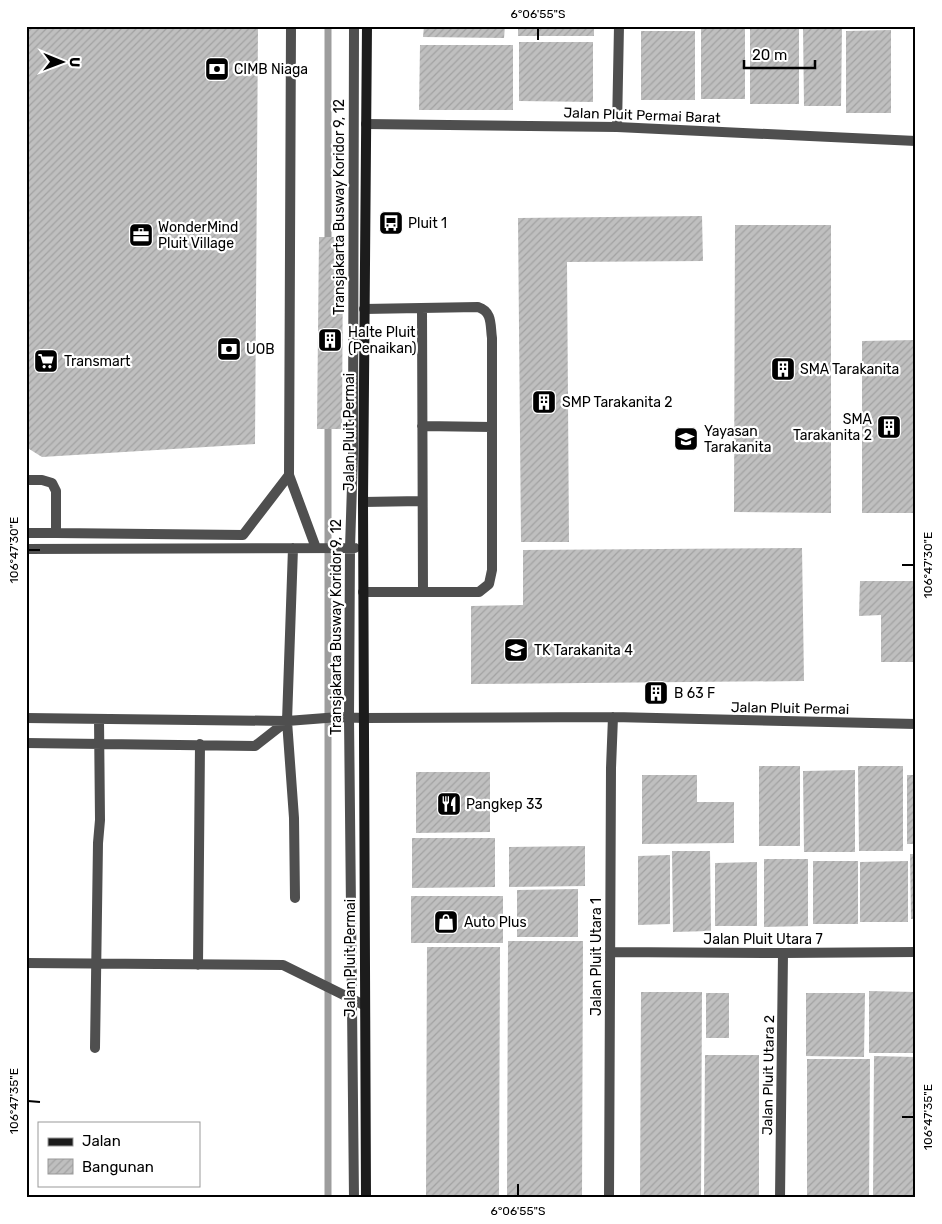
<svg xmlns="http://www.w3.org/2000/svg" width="942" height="1224" font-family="Rubik,sans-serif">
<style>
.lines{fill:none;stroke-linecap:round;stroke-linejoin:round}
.stream{stroke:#9d9d9d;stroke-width:7}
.building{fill:url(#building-hatch)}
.lane{stroke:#4f4f4f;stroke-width:10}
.street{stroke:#4f4f4f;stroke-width:10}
.secondary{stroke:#1c1c1c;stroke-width:10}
.ticks{fill:none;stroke:#000;stroke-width:2}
.labels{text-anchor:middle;stroke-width:4.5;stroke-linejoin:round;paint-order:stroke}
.poi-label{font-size:14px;fill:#000;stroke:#fff;text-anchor:start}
.street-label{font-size:14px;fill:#000;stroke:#fff}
.neatline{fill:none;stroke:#000;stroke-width:2}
.ticks-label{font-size:12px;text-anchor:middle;fill:#000}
</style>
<defs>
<pattern id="building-hatch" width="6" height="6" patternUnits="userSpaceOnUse" patternTransform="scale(1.25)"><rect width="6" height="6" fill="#bfbfbf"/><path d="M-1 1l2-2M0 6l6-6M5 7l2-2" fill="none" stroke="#a2a2a2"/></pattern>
</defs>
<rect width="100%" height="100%" fill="#fff"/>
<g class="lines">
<path class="stream" d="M328 26V246
M328 1198V422"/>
</g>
<path class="building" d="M26 26H258L255 444 42 457 26 447Z
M424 26H505L504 38 423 37Z
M518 26H594V36H518Z
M750 26H799V104H750Z
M842 26 841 106H804L803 27Z
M701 28H745V99H701Z
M891 30V113H846V31Z
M641 31H695V100H641Z
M519 42H593V102L519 101Z
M420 45H513V110H419Z
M702 216 703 261 567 262 569 542H521L518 218Z
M735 225H831V513L734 512Z
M319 237H336V250H343L342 429H317Z
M916 340V513H862V341Z
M802 548 804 681 471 684V606L523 605V550Z
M860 581H916V662H881V615L859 616Z
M645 686 667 687V700H645Z
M759 766H800V846H759Z
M858 766H903V851H859Z
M855 770V852H804L803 771Z
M416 772H490V832L416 833Z
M642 775H697V802H734V843L642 844Z
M907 775H916V844H907Z
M412 838H495V887L412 888Z
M585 846V886L509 887V847Z
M672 851H710L711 931 673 932Z
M910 854H916V919H911Z
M670 855V924L638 925V856Z
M764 859H808V926L764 927Z
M813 861H858V924H813Z
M908 861V922H860V862Z
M757 862V926H715V863Z
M578 889V937H517V890Z
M411 896H503V943H411Z
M508 941H583L582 1198H507Z
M427 947H500L499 1198H426Z
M869 991 916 992V1053H869Z
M641 992H702L701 1198H640Z
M706 993H729V1038H706Z
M806 993H865L864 1057 806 1056Z
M705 1055H759V1198H704Z
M874 1056 916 1057V1198H873Z
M807 1059H870L869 1198H807Z"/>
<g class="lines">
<path class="lane" d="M291 26 289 475 316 548
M364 309 478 307C493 312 490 325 492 338V570L489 584 479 592H423L422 309
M422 426 492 427
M26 480H42L52 483 56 491V533H26
M363 502 422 501
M56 533 243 535 289 475
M293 548 287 721 294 818 295 898
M26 549 355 548
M363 592H423
M26 718 287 721 339 717 363 718
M26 743 255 746 287 721
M26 963 283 965 364 1005
M198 965 200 744
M95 1048 98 843 100 820 99 719
M354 1198 349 717 350 548 353 454 354 26"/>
<path class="street" d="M366 124 617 127 916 141
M617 127 619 26
M363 718 613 717 916 724
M610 952 783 953 916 952
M609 1198 611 768 613 717
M780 1198 783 953"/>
<path class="secondary" d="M366 1198 363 502 367 26"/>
</g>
<path class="ticks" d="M538 40V28M28 550H40M902 565H914M28 1101 40 1102M902 1117H914M518 1196V1184"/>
<defs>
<symbol id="bank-square" viewBox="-11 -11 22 22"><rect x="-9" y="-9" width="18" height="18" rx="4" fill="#000" stroke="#fff"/><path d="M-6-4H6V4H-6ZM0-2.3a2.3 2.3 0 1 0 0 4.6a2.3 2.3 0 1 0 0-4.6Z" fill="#fff"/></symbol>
<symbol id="bus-square" viewBox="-11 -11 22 22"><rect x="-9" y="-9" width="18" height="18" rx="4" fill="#000" stroke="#fff"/><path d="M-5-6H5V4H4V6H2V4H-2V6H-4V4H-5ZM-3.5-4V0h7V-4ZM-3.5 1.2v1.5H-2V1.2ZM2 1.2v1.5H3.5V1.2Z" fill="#fff"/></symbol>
<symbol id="office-square" viewBox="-11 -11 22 22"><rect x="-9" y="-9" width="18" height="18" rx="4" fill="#000" stroke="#fff"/><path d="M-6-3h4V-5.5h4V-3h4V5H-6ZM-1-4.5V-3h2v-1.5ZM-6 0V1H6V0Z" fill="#fff"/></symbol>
<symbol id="building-square" viewBox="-11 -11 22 22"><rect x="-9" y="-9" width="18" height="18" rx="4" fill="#000" stroke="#fff"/><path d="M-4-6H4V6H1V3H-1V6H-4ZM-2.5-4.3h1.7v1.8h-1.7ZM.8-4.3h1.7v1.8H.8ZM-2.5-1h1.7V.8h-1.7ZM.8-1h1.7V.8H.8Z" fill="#fff"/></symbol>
<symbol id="supermarket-square" viewBox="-11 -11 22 22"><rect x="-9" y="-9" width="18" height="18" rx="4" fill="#000" stroke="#fff"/><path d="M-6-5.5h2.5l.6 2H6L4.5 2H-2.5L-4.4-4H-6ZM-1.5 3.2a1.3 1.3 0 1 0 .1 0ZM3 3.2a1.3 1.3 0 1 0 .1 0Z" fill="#fff"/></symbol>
<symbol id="school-square" viewBox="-11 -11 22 22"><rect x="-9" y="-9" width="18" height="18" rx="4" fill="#000" stroke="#fff"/><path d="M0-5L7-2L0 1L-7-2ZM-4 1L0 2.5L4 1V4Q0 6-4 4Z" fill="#fff"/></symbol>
<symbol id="restaurant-square" viewBox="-11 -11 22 22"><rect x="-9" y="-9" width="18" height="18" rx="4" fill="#000" stroke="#fff"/><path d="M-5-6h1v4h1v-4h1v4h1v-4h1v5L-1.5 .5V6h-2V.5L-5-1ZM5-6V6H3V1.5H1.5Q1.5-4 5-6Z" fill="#fff"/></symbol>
<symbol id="shop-square" viewBox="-11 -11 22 22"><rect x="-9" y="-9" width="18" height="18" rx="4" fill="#000" stroke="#fff"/><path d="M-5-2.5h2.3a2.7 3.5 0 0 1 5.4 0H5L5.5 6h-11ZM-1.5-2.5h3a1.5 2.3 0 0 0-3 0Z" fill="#fff"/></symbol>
</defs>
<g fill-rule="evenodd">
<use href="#bank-square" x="203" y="55" width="28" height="28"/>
<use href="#bus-square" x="377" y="209" width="28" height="28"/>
<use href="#office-square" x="127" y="221" width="28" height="28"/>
<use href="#building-square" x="316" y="326" width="28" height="28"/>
<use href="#bank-square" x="215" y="335" width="28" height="28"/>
<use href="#supermarket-square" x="32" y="347" width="28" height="28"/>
<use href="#building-square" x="769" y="355" width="28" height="28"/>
<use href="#building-square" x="530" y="388" width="28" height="28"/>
<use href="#building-square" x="875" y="413" width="28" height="28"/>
<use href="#school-square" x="672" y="425" width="28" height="28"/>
<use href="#school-square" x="502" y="636" width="28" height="28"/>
<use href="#building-square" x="642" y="679" width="28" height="28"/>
<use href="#restaurant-square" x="435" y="790" width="28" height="28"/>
<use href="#shop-square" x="432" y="908" width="28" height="28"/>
</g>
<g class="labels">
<g class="poi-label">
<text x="234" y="74">CIMB Niaga</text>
<text x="408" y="228">Pluit 1</text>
<text x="158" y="232">WonderMind<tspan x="158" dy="16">Pluit Village</tspan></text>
<text x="348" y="337">Halte Pluit<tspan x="348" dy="16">(Penaikan)</tspan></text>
<text x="246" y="354">UOB</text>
<text x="64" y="366">Transmart</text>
<text x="800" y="374">SMA Tarakanita</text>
<text x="562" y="407">SMP Tarakanita 2</text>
<text x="872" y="424" text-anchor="end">SMA<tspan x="872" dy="16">Tarakanita 2</tspan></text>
<text x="704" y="436">Yayasan<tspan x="704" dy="16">Tarakanita</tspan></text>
<text x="534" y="655">TK Tarakanita 4</text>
<text x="674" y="698">B 63 F</text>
<text x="466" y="809">Pangkep 33</text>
<text x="464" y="927">Auto Plus</text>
</g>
<g class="street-label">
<text transform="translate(642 115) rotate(2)" y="5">Jalan Pluit Permai Barat</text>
<text transform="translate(339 207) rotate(-90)" y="5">Transjakarta Busway Koridor 9, 12</text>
<text transform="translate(349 432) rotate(-90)" y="5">Jalan Pluit Permai</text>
<text transform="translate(336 627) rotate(-90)" y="5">Transjakarta Busway Koridor 9, 12</text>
<text transform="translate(790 708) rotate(1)" y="5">Jalan Pluit Permai</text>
<text x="763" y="944">Jalan Pluit Utara 7</text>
<text transform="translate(596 957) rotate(-90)" y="5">Jalan Pluit Utara 1</text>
<text transform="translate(350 958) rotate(-90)" y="5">Jalan Pluit Permai</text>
<text transform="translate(768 1075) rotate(-89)" y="5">Jalan Pluit Utara 2</text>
</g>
</g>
<rect width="942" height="1224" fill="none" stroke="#ffffff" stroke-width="55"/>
<rect x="38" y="1122" width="162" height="65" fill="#ffffff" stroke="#999999"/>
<rect x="48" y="1138" width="25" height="8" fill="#1c1c1c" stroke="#999999"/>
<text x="82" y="1146" font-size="15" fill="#000000">Jalan</text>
<rect x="48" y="1159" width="25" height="15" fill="url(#building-hatch)" stroke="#999999"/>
<text x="82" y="1172" font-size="15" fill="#000000">Bangunan</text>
<g transform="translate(62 62) rotate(91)" stroke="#ffffff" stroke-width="4" paint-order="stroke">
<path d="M0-4L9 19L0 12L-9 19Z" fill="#000000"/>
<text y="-8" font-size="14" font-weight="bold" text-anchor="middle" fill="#000000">U</text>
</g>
<path d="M744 60v8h71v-8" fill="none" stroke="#000000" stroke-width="2.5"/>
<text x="752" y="60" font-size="15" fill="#000000" stroke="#ffffff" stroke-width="4" paint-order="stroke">20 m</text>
<rect x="28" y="28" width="886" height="1168" class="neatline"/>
<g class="ticks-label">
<text x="538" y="18">6°06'55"S</text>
<text transform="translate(14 550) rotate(-90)" y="4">106°47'30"E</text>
<text transform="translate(928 565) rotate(-90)" y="4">106°47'30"E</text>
<text transform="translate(14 1101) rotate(-90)" y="4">106°47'35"E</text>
<text transform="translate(928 1117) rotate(-90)" y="4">106°47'35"E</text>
<text x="518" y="1215">6°06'55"S</text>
</g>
</svg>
